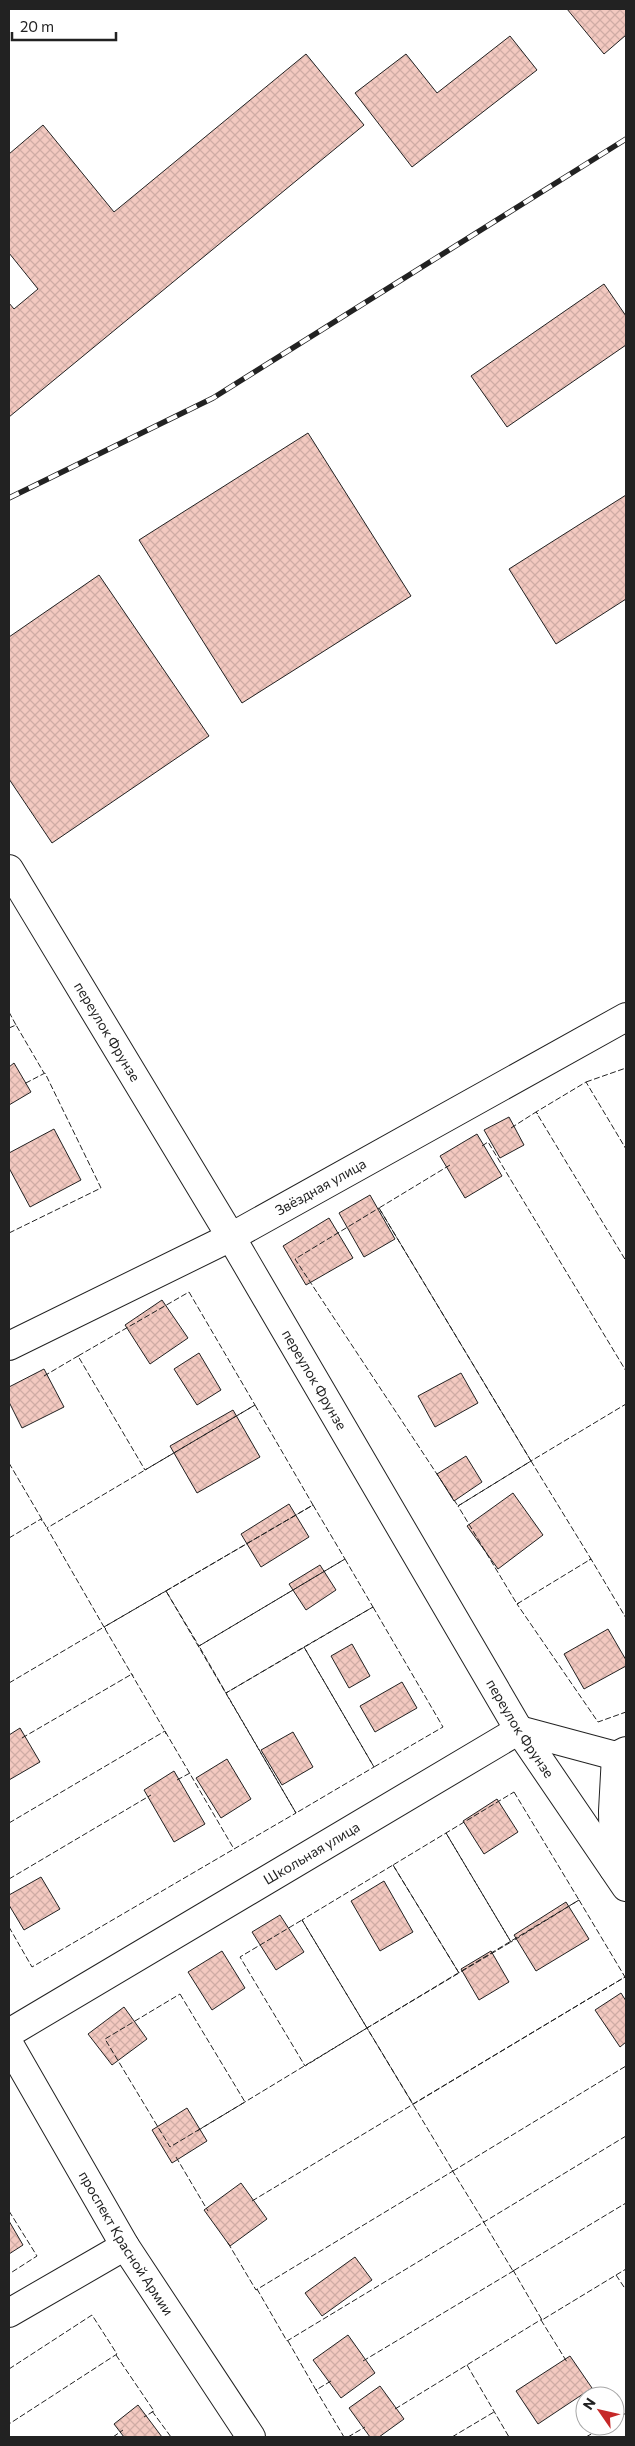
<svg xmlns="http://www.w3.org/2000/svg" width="635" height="2446" font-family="Commissioner,sans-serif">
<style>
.building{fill:url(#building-cross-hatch);stroke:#222}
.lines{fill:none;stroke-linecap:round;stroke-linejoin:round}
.minor-casing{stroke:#222;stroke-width:30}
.secondary-casing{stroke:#222;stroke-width:30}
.minor{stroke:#fff;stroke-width:28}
.secondary{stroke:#fff;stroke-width:28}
.rail-casing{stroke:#222;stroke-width:5.5}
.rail{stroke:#fff;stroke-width:4;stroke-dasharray:11;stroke-linecap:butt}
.fence{stroke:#222;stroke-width:1;stroke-dasharray:6 2.5;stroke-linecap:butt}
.labels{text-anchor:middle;stroke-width:4;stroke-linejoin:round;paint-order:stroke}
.street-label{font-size:14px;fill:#222;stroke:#fff}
</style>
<defs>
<pattern id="building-cross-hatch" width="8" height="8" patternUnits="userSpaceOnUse" patternTransform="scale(1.25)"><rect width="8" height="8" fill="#f3c9c0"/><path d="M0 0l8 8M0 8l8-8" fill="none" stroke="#d0aca5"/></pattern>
</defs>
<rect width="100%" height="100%" fill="#fff"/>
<path class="building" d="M567 9H626V35L604 54Z
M510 36 537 70 412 167 355 93 406 54 437 93Z
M306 54 364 125 9 417V303L14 309 38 289 9 253V154L43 125 114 212Z
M604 284 626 316V345L507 427 471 376Z
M308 433 411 596 242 703 139 540Z
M626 495V599L556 644 509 569Z
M99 575 209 736 52 843 9 779V637Z
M14 1063 31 1092 9 1105V1067Z
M509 1117 524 1145 500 1158 484 1130Z
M54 1129 81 1180 30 1207 9 1168V1153Z
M477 1134 502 1176 465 1198 440 1156Z
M370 1195 395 1239 364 1257 339 1213Z
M329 1218 353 1258 306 1285 283 1246Z
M162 1300 188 1338 150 1364 125 1325Z
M199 1353 221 1390 197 1405 174 1369Z
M44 1369 64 1407 22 1428 9 1402V1387Z
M461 1373 478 1403 435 1427 418 1396Z
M233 1410 260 1457 197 1493 170 1446Z
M466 1456 482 1482 454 1501 437 1474Z
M513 1493 543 1535 498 1569 467 1526Z
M289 1504 309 1537 261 1567 241 1534Z
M320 1565 336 1590 306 1610 289 1584Z
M608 1629 626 1660V1666L584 1689 564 1654Z
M352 1644 370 1676 349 1688 331 1656Z
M402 1682 417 1708 375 1732 360 1706Z
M20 1728 40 1762 9 1780V1735Z
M293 1732 313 1767 282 1785 261 1750Z
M227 1759 251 1799 221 1818 196 1778Z
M174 1771 205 1824 174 1842 144 1790Z
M497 1799 518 1832 484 1854 463 1821Z
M41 1877 60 1909 24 1930 9 1905V1895Z
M384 1881 413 1932 380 1951 351 1901Z
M566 1902 589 1939 536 1971 514 1935Z
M280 1915 304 1952 276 1970 252 1932Z
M222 1951 245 1988 212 2010 188 1972Z
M491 1951 509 1982 479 2000 461 1969Z
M621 1993 626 2001V2042L620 2047 595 2010Z
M124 2007 147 2039 112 2065 88 2034Z
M187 2108 207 2141 172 2163 152 2130Z
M241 2183 267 2219 230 2246 204 2210Z
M9 2221 23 2245 9 2254Z
M355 2257 372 2280 322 2316 305 2293Z
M348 2335 375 2373 341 2398 313 2360Z
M570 2356 592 2388 538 2424 516 2391Z
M380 2386 404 2419 379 2437H370L349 2408Z
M138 2405 162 2437H124L114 2424Z"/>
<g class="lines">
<defs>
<g id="minor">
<path id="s1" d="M9 869 231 1237 519 1730 626 1887"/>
<path d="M614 1869 613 1811 616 1756"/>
<path id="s2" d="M9 2033 519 1730 616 1756 626 1751"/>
<path id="s3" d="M9 2044 125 2246 251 2437"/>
<path d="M9 2313 125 2246"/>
</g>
<g id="secondary">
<path id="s4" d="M9 1346 231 1237 626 1017"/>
</g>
</defs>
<use href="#minor" class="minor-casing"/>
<use href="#secondary" class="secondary-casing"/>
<use href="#minor" class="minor"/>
<use href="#secondary" class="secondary"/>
<defs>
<path id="rail" d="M9 498 213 398 626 139"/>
</defs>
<use href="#rail" class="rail-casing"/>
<use href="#rail" class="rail"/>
<path class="fence" d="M9 1012 16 1025
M9 1028 16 1025 44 1073
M586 1082 626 1068
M538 1114 536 1112 586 1082 626 1149
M511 1128 536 1112 626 1261
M482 1146 488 1142 626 1371
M450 1165 379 1208 531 1461 626 1404
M379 1208 531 1461 458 1506 295 1259Z
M9 1233 101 1188 45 1073 24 1084
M189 1292 255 1405 145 1470 78 1356Z
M44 1376 78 1356 80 1358
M255 1405 313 1505 104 1627 47 1528Z
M531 1461 591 1559 517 1604 458 1506Z
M9 1463 47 1528 48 1527
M313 1505 345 1559 199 1646 166 1591Z
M9 1538 41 1519 42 1521
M345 1559 373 1607 226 1693 199 1646Z
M589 1560 591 1559 626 1618
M166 1591 296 1813 234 1849 104 1627Z
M519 1603 517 1604 598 1722 626 1712
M373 1607 443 1727 374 1767 304 1647Z
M304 1647 374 1767 296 1813 226 1693Z
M9 1683 104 1627 106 1629
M22 1738 132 1674 133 1676
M177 1780 190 1773
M514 1792 579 1900 511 1942 446 1833Z
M9 1823 165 1731 166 1734
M446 1833 511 1942 459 1973 393 1865Z
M393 1865 459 1973 367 2028 302 1920Z
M9 1879 151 1795
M579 1900 625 1977 413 2104 367 2028Z
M302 1920 367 2028 305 2066 240 1957Z
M9 1927 32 1967 234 1849
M180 1994 245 2102 170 2147 105 2039Z
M197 2131 367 2028 453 2171 626 2066
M176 2157 208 2211
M452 2170 484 2222 626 2136
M252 2201 625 1977 626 1979
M9 2211 37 2256 9 2274
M483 2221 513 2271 626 2203
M228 2243 256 2290 453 2171
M513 2270 542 2320 626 2269
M616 2275 626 2290
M257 2289 287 2341 484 2222
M541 2320 567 2362
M288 2341 316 2390 331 2381
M116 2355 154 2411 144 2417
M363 2361 515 2270
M467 2365 509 2437
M9 2369 92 2315 117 2354 9 2424
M317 2389 316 2390 344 2437
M395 2409 542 2319
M152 2411 171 2437
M615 2420 626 2413
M113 2437 123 2430
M348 2437 365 2427
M452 2437 494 2412 493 2411
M586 2437 605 2426"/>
</g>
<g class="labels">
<g class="street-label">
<text dy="5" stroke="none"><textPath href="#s1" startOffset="190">переулок Фрунзе</textPath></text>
<text dy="5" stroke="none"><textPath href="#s4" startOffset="350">Звёздная улица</textPath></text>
<text dy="5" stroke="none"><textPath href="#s1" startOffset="595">переулок Фрунзе</textPath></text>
<text dy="5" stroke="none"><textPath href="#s1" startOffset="1000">переулок Фрунзе</textPath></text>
<text dy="5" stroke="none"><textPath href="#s2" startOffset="352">Школьная улица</textPath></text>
<text dy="5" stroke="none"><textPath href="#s3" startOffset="231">проспект Красной Армии</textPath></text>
</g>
</g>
<rect width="635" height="2446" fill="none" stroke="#222222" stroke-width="20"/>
<g transform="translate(600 2411) rotate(304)"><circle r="24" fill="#ffffff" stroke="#a7a7a7"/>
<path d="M0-4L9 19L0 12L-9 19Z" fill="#c62828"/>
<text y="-8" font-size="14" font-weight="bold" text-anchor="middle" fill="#222222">N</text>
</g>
<path d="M12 32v8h104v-8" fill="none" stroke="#222222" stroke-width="2.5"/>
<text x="20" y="32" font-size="15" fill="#222222" stroke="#ffffff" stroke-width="4" paint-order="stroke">20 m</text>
</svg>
